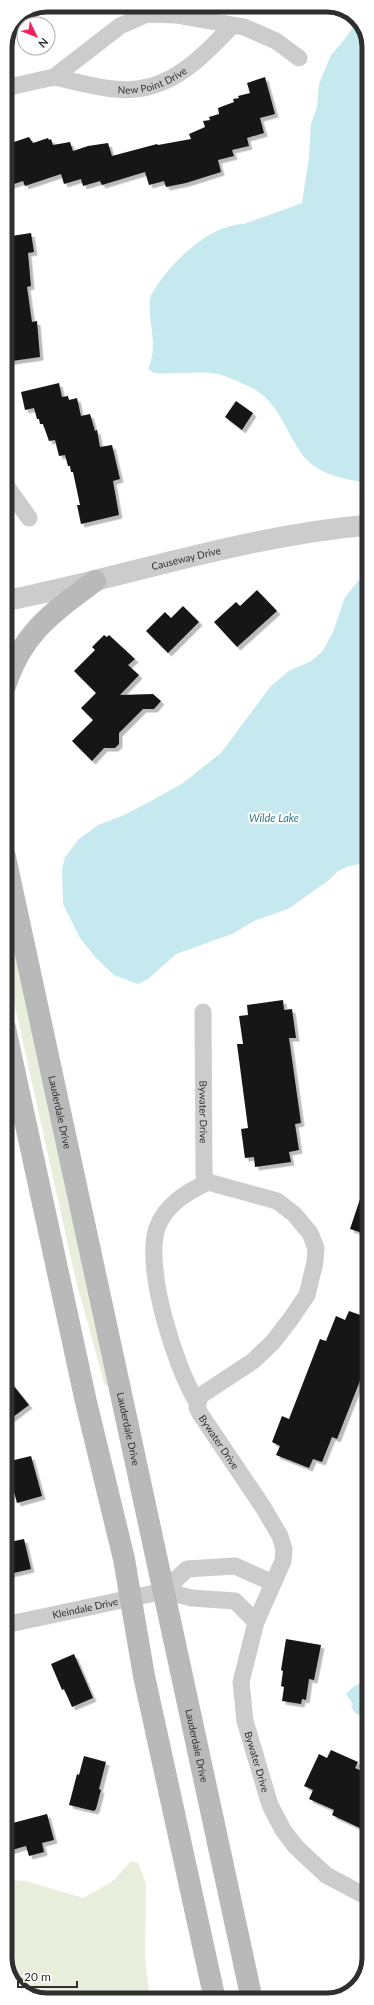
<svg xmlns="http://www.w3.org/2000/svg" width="374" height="2005" font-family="Lato,sans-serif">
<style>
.green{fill:#e9eedc}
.water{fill:#c6e8ef}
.building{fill:#161616;filter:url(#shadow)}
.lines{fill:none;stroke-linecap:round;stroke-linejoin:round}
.minor{stroke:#ccc;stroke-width:17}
.tertiary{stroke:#ccc;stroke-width:21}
.secondary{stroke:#b9b9b9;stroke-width:22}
.labels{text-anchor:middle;stroke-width:4;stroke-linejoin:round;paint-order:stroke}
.street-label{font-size:10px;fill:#2f2f2f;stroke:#fff}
.water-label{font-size:11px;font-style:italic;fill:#317c8c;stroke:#fff}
.rim{fill:none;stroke:#2f2f2f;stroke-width:5}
</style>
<defs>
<filter id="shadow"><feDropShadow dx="3.5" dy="3.5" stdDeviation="0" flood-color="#0004"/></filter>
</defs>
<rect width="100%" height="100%" fill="#fff"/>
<path class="green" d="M5 914 12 937 110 1385 105 1386 75 1277 5 961Z
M131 1861 138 1863 146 1883 145 1957 150 2000H42L17 1988 5 1964V1880L26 1881 83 1898 112 1882Z"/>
<path class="water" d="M358 20 369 41V483C350 480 330 477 314 466 289 449 285 405 252 388 242 383 229 377 218 374 198 370 175 375 154 373L148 369C159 345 148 325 150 300 151 293 155 289 158 284 175 259 212 224 244 224L302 203 309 157 311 124 317 107 319 84 331 55 341 44Z
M369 574V862L349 866 338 871 329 880 288 909 254 921 232 934 176 954 148 979 138 984 114 975 96 958 80 938 63 904 62 869 65 857 79 839 98 825 122 816 153 800 183 783 221 753 271 686 289 671 311 661 322 652 333 632 345 597 359 580Z
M361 1683 369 1693 368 1723 361 1714 359 1715 355 1713 351 1706 353 1704 346 1694 353 1687Z"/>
<path class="building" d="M265 77 275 114 260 118 264 133 247 138 249 146 232 150 234 156 218 160 221 172 186 183 166 187 164 181 149 185 145 172 102 185 100 181 83 186 81 179 64 184 61 174 25 186 23 181 5 187V145L29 137 33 143 48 138 49 140 51 139 53 145 70 142 73 151 88 146 108 143 112 156 157 144 158 145 191 139 189 134 205 127 203 121 210 120 209 117 219 114 218 108 234 102 233 99 239 98 238 96 250 93 247 83Z
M31 233 34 252 28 253 31 286 27 287 32 322 37 321 40 357 5 362V237Z
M59 383 62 397 68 396 69 400 77 398 81 416 90 414 95 431 97 430 100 447 112 445 120 479 113 481 119 515 81 524 77 505H80L73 472H71L70 466H68L65 455 59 456 55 440 49 441 43 424H40L39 419H37L34 408 25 410 21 392Z
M236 401 253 413 242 430 225 417Z
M257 590 277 611 237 647 214 622 236 602 240 606Z
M183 606 199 622 168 653 146 631 165 612 171 618Z
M104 635 107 637 109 635 135 659 128 665 139 675 120 695 153 694 161 701 154 709H143L119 733V744L115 748H104L92 761 72 741 93 720 81 708 96 693 74 671 95 650 92 647Z
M283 1000 284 1010 292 1009 296 1038H289L301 1123 295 1124 299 1150 289 1152 291 1162 255 1167 254 1157 245 1158 241 1129 248 1128 237 1044H243L239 1016 248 1015 247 1005Z
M366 1181 369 1182V1235L350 1229Z
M349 1311 369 1318V1358L337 1439 332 1437 322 1462 313 1459 309 1468 276 1455 280 1446 272 1442 282 1416 289 1419 320 1339 326 1341 336 1316 345 1320Z
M5 1375 29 1405 5 1423Z
M31 1456 42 1496 17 1503 9 1474 14 1473 10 1461Z
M24 1539 31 1569 5 1575V1543Z
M286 1639 321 1645 314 1680 309 1679 306 1700 302 1699 301 1704 282 1701 284 1687 281 1686 283 1671 281 1670Z
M74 1654 93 1698 72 1707 64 1689 62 1690 51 1664Z
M331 1750 358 1762 355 1768 369 1774V1814L362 1829 332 1815 334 1810 309 1799 313 1790 304 1786 319 1754 327 1758Z
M84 1756 106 1762 99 1789 101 1790 96 1809 94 1811 69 1805 77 1774 79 1775Z
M47 1814 54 1840 42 1843 44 1852 29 1856 26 1846 5 1852V1825Z"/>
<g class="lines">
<g class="minor">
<path id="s1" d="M54 77C74 81 94 87 114 89 167 95 199 60 232 26"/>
<path d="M5 88 54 77 120 26 147 14 176 15 244 27 276 41 299 58"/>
<path d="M5 484 29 518"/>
<path id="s2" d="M203 1012 204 1175 208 1182 277 1201 294 1214 310 1233 316 1248 315 1262 307 1295 290 1320 273 1342 253 1361 200 1396 197 1408 201 1415 263 1507 280 1536 284 1549 283 1561 256 1622 241 1682 245 1721 270 1805 283 1830 296 1847 326 1875 369 1898"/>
<path d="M197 1402C175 1367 144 1268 157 1228 165 1205 187 1192 208 1182"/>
<path d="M164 1591 187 1569 235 1566 273 1583"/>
<path id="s3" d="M5 1625 164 1591 192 1598 235 1601 256 1622"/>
</g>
<path class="tertiary" id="s4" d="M5 601C36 594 67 588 97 580 187 558 276 533 369 525"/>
<g class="secondary">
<path d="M5 686C22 633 52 613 95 581"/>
<path id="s5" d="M5 857 252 2000"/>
<path d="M5 1028 86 1402 124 1559 144 1676 215 2000"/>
</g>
</g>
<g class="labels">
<g class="street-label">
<text dy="4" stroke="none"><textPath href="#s1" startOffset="101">New Point Drive</textPath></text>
<text dy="4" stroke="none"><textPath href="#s4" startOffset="186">Causeway Drive</textPath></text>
<text dy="4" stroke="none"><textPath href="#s5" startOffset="261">Lauderdale Drive</textPath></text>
<text dy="4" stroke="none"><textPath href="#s2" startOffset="100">Bywater Drive</textPath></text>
<text dy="4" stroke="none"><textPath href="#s5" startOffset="585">Lauderdale Drive</textPath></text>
<text dy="4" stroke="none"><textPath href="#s2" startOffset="555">Bywater Drive</textPath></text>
<text dy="4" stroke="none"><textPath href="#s3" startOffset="82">Kleindale Drive</textPath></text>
<text dy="4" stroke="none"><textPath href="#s5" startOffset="909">Lauderdale Drive</textPath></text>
<text dy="4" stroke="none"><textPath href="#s2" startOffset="903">Bywater Drive</textPath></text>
</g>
<g class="water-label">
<text x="274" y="822">Wilde Lake</text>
</g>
</g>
<path d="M0 0H374V2005H0ZM47 12H327A35 35 0 0 1 362 47V1958A35 35 0 0 1 327 1993H47A35 35 0 0 1 12 1958V47A35 35 0 0 1 47 12Z" fill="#fff" fill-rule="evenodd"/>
<path class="rim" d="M47 12H327A35 35 0 0 1 362 47V1958A35 35 0 0 1 327 1993H47A35 35 0 0 1 12 1958V47A35 35 0 0 1 47 12Z"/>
<g transform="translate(36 36) rotate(133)"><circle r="19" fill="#ffffff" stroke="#acacac"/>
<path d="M0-3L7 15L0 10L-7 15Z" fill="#f6225d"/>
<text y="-6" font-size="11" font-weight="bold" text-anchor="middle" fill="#2f2f2f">N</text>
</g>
<path d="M18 1981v6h59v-6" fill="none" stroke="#2f2f2f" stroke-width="2"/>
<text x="24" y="1981" font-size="12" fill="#2f2f2f" stroke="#ffffff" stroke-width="3" paint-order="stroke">20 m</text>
</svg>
